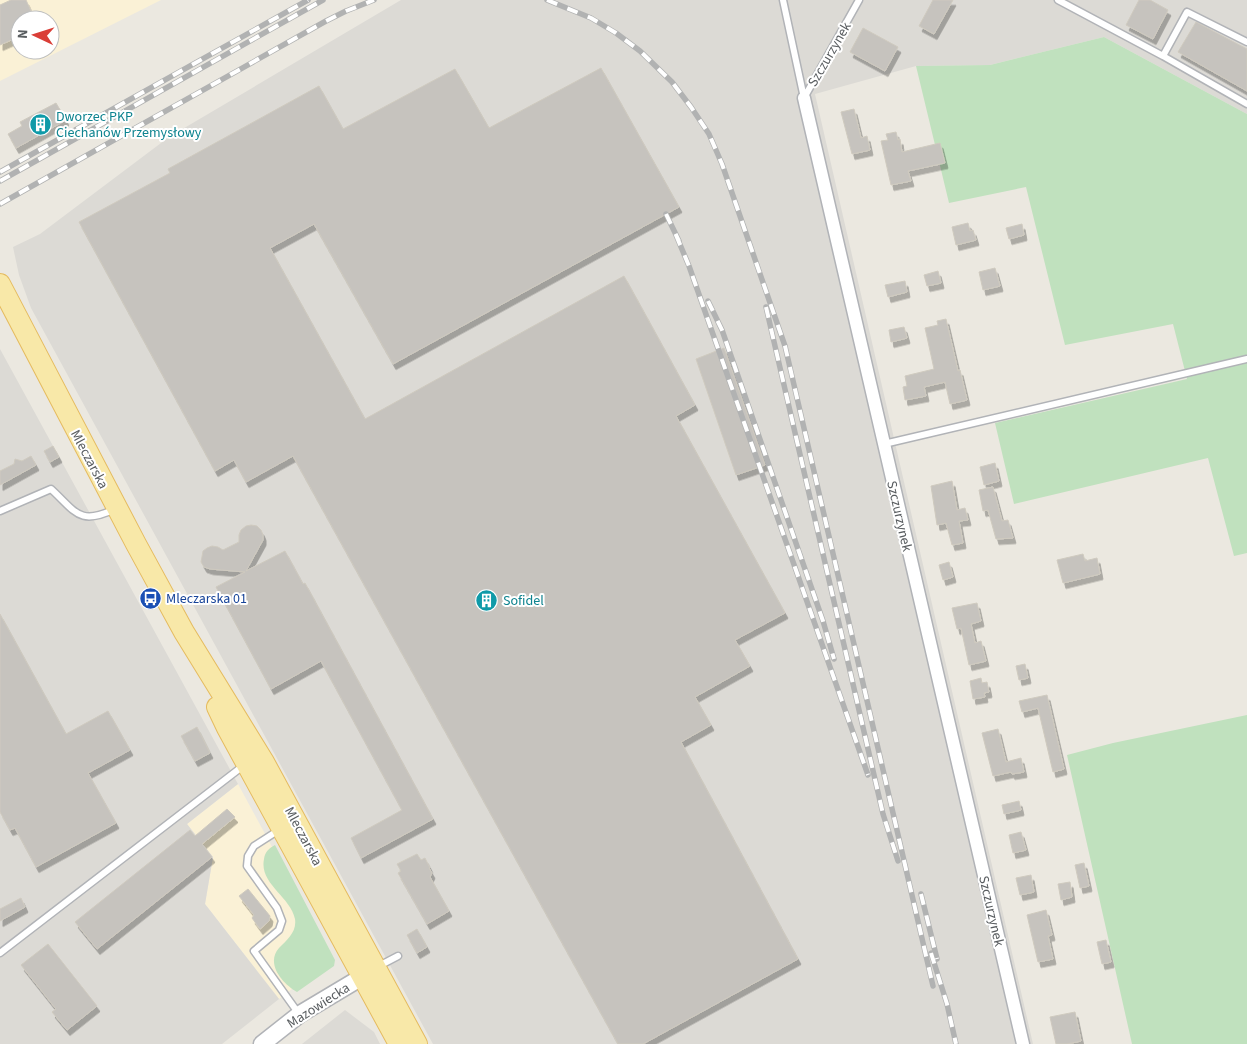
<svg xmlns="http://www.w3.org/2000/svg" width="1247" height="1044" font-family="'Source Sans 3',sans-serif">
<style>
.commercial{fill:#faf1d6;fill-rule:evenodd}
.industrial{fill:#dcdad5}
.green{fill:#c0e1be}
.building{fill:#c6c3be;stroke:#cfcabf;filter:url(#shadow)}
.lines{fill:none;stroke-linecap:round;stroke-linejoin:round}
.service-casing{stroke:#b1b3b7;stroke-width:9}
.minor-casing{stroke:#b1b3b7;stroke-width:15}
.tertiary-casing{stroke:#b1b3b7;stroke-width:19}
.primary-casing{stroke:#e5bb5f;stroke-width:22}
.service{stroke:#fff;stroke-width:6}
.minor{stroke:#fff;stroke-width:12}
.tertiary{stroke:#fff;stroke-width:16}
.primary{stroke:#f8e8a8;stroke-width:20}
.rail-casing{stroke:#b1b2b2;stroke-width:5.5}
.rail{stroke:#fff;stroke-width:4;stroke-dasharray:11;stroke-linecap:butt}
.labels{text-anchor:middle;stroke-width:4;stroke-linejoin:round;paint-order:stroke}
.street-label{font-size:14px;fill:#595d60;stroke:#fff}
.culture-label{font-size:14px;fill:#0d838f;stroke:#fff;text-anchor:start}
.transit-label{font-size:14px;fill:#164399;stroke:#fff;text-anchor:start}
</style>
<defs>
<filter id="shadow"><feDropShadow dx="3" dy="5.5" stdDeviation="0" flood-color="#0004"/></filter>
</defs>
<rect width="100%" height="100%" fill="#ebe8e0"/>
<path class="commercial" d="M0 0H161L0 81ZM20 20H50V50H20Z
M238 784 332 958 279 999 205 904 213 857 187 824Z"/>
<path class="industrial" d="M401 0H1247V114L1104 37 990 65 916 66 815 94 1033 1044H433L31 308 19 275 13 247 40 234 169 137Z
M0 349 238 784 187 824 213 857 205 904 279 999 222 1044H0Z
M345 1010 374 1032 380 1044H302Z"/>
<path class="green" d="M1104 37 1247 114V553L1234 556 1208 458 1014 504 995 423 1187 379 1173 324 1065 345 1026 187 949 203 916 66 990 65Z
M1247 715V1044H1132L1067 755 1113 743Z
M275 845 335 960 334 966 297 992C283 984 265 964 279 948 287 940 297 932 295 919 290 896 259 884 264 859 265 852 269 848 275 845Z"/>
<path class="building" d="M11 0H26L35 20H20V36L0 45V5Z
M933 0H953L934 34 919 26Z
M1139 0H1150L1168 10 1153 39 1126 25Z
M1196 22 1247 49V91L1178 52Z
M863 28 898 47 885 71 850 52Z
M601 68 679 207 393 364 314 224 270 248 365 419 624 276 695 405 676 416 785 613 735 640 750 666 695 697 711 725 681 742 798 959 643 1044H618L293 456 246 482 234 460 215 471 79 222 170 173 168 169 319 86 343 129 455 69 489 128Z
M56 103 66 120 16 148 8 134 22 126 20 122Z
M854 109 861 138 867 136 870 150 852 154 841 112Z
M896 132 898 140 900 139 902 152 940 143 945 163 908 171 911 181 891 185 881 141 888 140 886 134Z
M968 223 970 231 973 230 976 240 956 245 952 227Z
M1022 224 1024 235 1009 239 1006 228Z
M995 268 1000 286 983 290 979 272Z
M938 271 941 283 927 286 924 275Z
M905 281 907 292 888 297 885 285Z
M946 319 958 371 960 370 967 400 950 404 945 382 924 387 926 396 905 400 903 387 907 386 905 376 934 369 925 328 938 325 937 321Z
M904 327 907 338 891 342 889 330Z
M724 348 765 465 736 475 696 359Z
M53 446 59 457 50 462 44 451Z
M31 456 36 465 0 485V471L14 464 15 459 22 461Z
M995 463 999 481 984 485 980 467Z
M952 481 957 510 965 508 968 520 959 521 963 543 952 545 946 523 937 525 931 486Z
M993 487 1002 521 1008 520 1013 538 996 539 988 510 983 511 979 490Z
M251 525 257 526 261 530 263 535V540L246 571 285 551 303 584 305 583 433 819 361 858 351 838 402 810 321 661 271 689 216 587 245 572 210 569 204 567 201 562 203 551 207 548 212 546 218 547 223 550 239 542V535L241 530 246 526Z
M1083 554 1085 561 1097 558 1100 574 1063 583 1057 560Z
M949 562 953 577 943 580 939 565Z
M977 603 981 621 971 624 975 643 981 641 986 661 969 665 961 628 957 629 952 608Z
M0 614 66 734 108 711 130 750 88 773 116 823 36 867 15 828 10 830 0 812Z
M1025 664 1028 678 1019 680 1016 666Z
M981 678 982 683 987 682 989 692 984 693 985 697 973 699 970 681Z
M1047 695 1064 769 1053 772 1038 708 1022 712 1019 701Z
M197 727 210 753 195 761 181 736Z
M998 729 1006 762 1021 758 1024 772 1012 774 1011 772 993 776 982 733Z
M1019 801 1021 810 1004 814 1002 805Z
M227 809 235 817 202 844 212 857 97 949 75 922 190 830 195 836Z
M1021 832 1026 850 1013 853 1009 835Z
M417 854 421 860 425 858 430 868H429L432 873 430 877 449 911 427 924 398 873 401 871 397 864Z
M1084 863 1089 886 1080 888 1075 865Z
M1031 875 1034 892 1020 895 1016 878Z
M1070 882 1072 897 1061 900 1058 884Z
M248 889 270 916 269 921 260 929 252 918 254 915 239 896Z
M21 898 25 907 0 921V909Z
M1046 910 1052 935 1048 936 1053 959 1038 962 1027 915Z
M417 929 427 947 417 953 407 935Z
M1106 940 1111 962 1102 964 1097 942Z
M48 944 97 1006 67 1030 52 1012 56 1009 21 965Z
M1075 1012 1081 1041 1067 1044H1056L1050 1017Z"/>
<g class="lines">
<defs>
<path id="service" d="M783 0 804 98
M1058 0 1163 56 1187 12 1247 42
M1163 56 1247 104
M804 98 859 0
M884 444 1247 359
M0 511 51 489C76 512 79 526 115 509
M279 830 254 846 248 856 247 866 277 908 282 921 279 930 254 951 299 1014
M0 953 243 766
M377 967 398 956"/>
<path id="minor" d="M804 98 1023 1044"/>
<path id="tertiary" d="M262 1044 300 1014 372 971"/>
<path id="primary" d="M0 284 136 544 184 632 264 762 417 1044
M217 707 227 728 399 1044"/>
</defs>
<use href="#service" class="service-casing"/>
<use href="#minor" class="minor-casing"/>
<use href="#tertiary" class="tertiary-casing"/>
<use href="#primary" class="primary-casing"/>
<use href="#service" class="service"/>
<use href="#minor" class="minor"/>
<use href="#tertiary" class="tertiary"/>
<use href="#primary" class="primary"/>
<defs>
<path id="rail" d="M547 0 591 18 616 33 640 51 672 82 691 107 709 134 722 164 785 346 933 986
M0 172 308 0
M0 181 323 0
M0 204 326 21 346 11 374 0
M666 214 679 241
M676 235 689 266 868 775
M708 301 722 330 823 621 834 659
M766 307 883 814 898 861
M921 894 937 959
M931 953 947 1004 956 1044"/>
</defs>
<use href="#rail" class="rail-casing"/>
<use href="#rail" class="rail"/>
</g>
<defs>
<symbol id="building-disc" viewBox="-11 -11 22 22"><circle r="9.5" fill="#0f9aa8" stroke="#fff"/><path d="M-4-6H4V6H1V3H-1V6H-4ZM-2.5-4.3h1.7v1.8h-1.7ZM.8-4.3h1.7v1.8H.8ZM-2.5-1h1.7V.8h-1.7ZM.8-1h1.7V.8H.8Z" fill="#fff"/></symbol>
<symbol id="bus-disc" viewBox="-11 -11 22 22"><circle r="9.5" fill="#1a4fb4" stroke="#fff"/><path d="M-5-6H5V4H4V6H2V4H-2V6H-4V4H-5ZM-3.5-4V0h7V-4ZM-3.5 1.2v1.5H-2V1.2ZM2 1.2v1.5H3.5V1.2Z" fill="#fff"/></symbol>
</defs>
<g fill-rule="evenodd">
<use href="#building-disc" x="28" y="112" width="25" height="25"/>
<use href="#bus-disc" x="138" y="586" width="25" height="25"/>
<use href="#building-disc" x="474" y="588" width="25" height="25"/>
</g>
<g class="labels">
<g class="street-label">
<text transform="translate(829 54) rotate(-60)" y="5">Szczurzynek</text>
<text transform="translate(90 459) rotate(62)" y="5">Mleczarska</text>
<text transform="translate(900 516) rotate(77)" y="5">Szczurzynek</text>
<text transform="translate(304 836) rotate(62)" y="5">Mleczarska</text>
<text transform="translate(992 911) rotate(77)" y="5">Szczurzynek</text>
<text transform="translate(318 1005) rotate(-33)" y="5">Mazowiecka</text>
</g>
<g class="culture-label">
<text x="56" y="121">Dworzec PKP<tspan x="56" dy="16">Ciechanów Przemysłowy</tspan></text>
<text x="503" y="605">Sofidel</text>
</g>
<g class="transit-label">
<text x="166" y="603">Mleczarska 01</text>
</g>
</g>
<g transform="translate(35 35) rotate(274)"><circle r="24" fill="#ffffff" stroke="#bdbebf"/>
<path d="M0-4L9 19L0 12L-9 19Z" fill="#da3e37"/>
<text y="-8" font-size="14" font-weight="bold" text-anchor="middle" fill="#595d60">N</text>
</g>
</svg>
